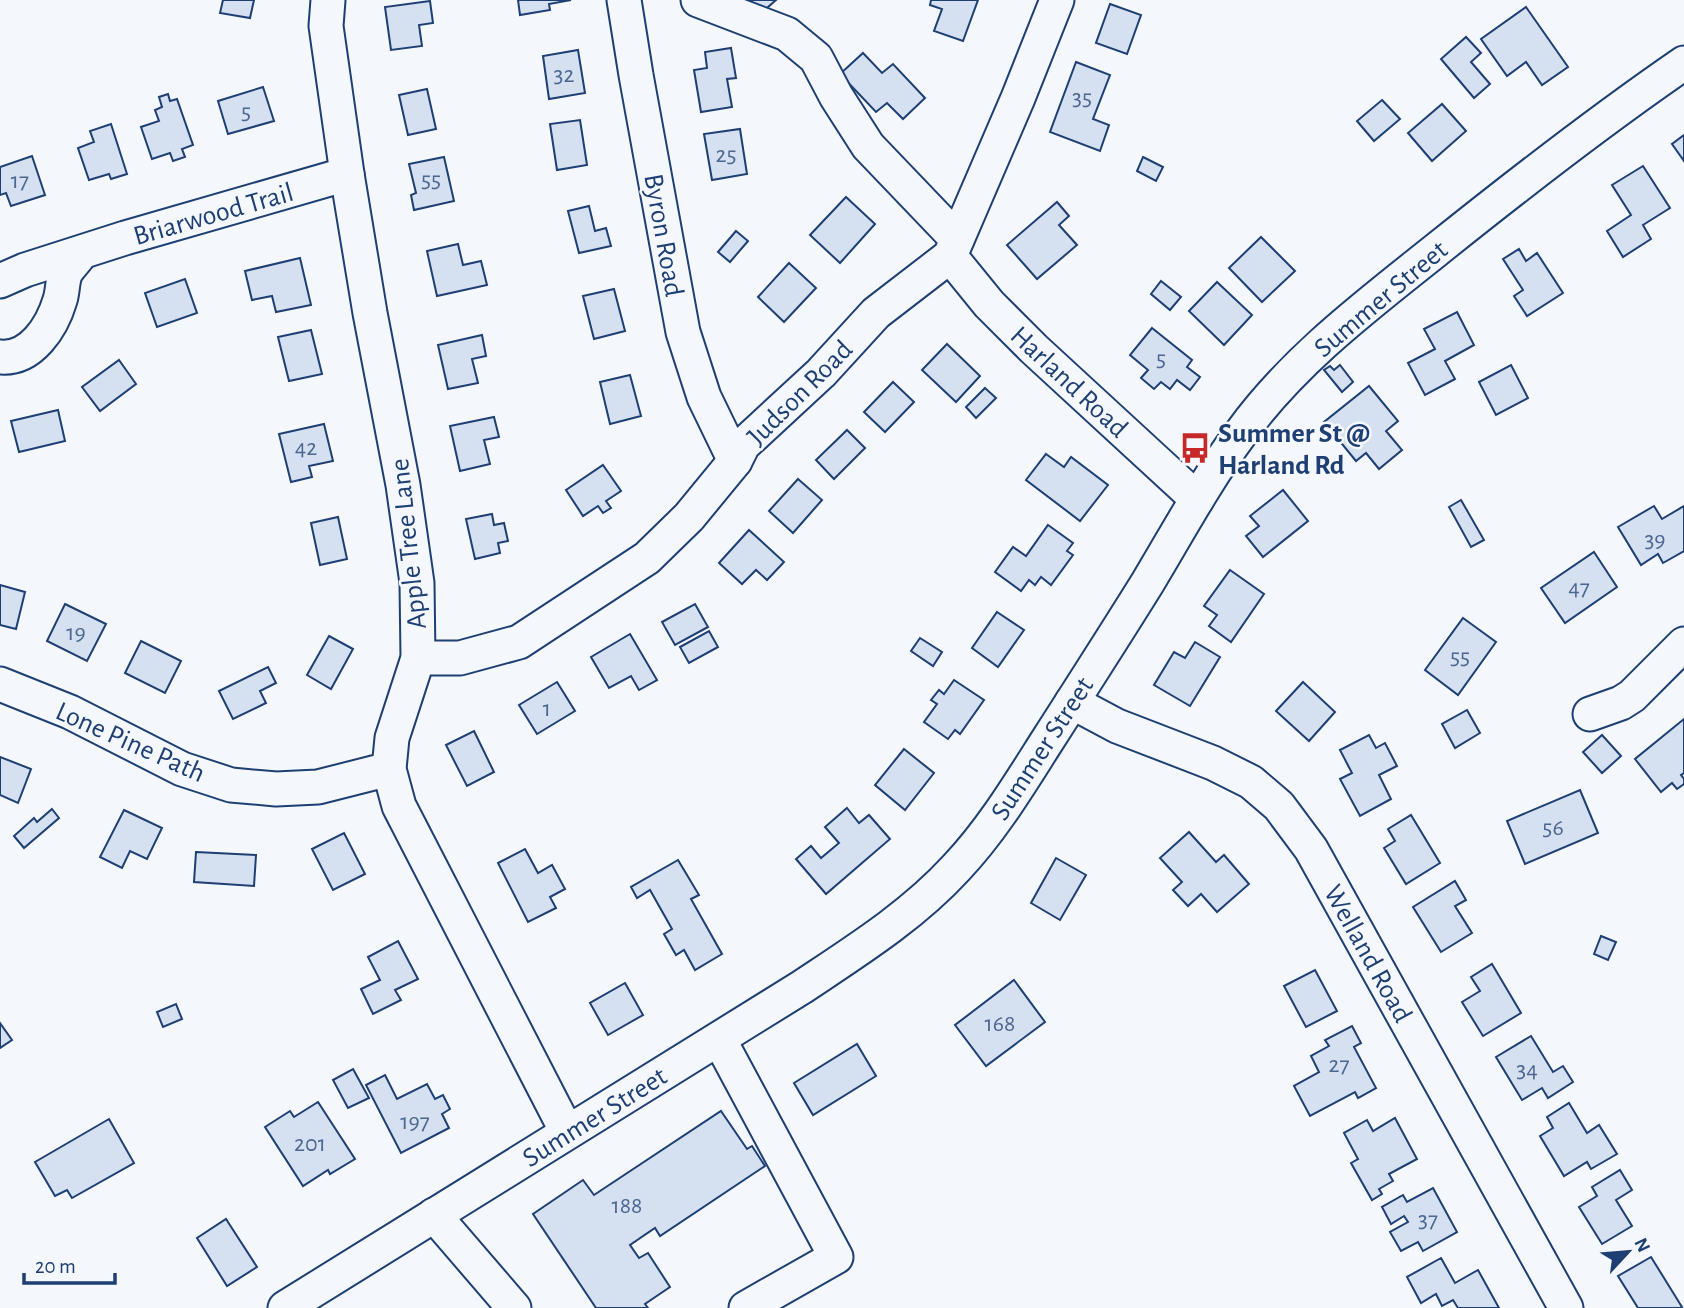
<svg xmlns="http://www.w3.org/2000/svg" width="1684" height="1308" font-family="'Alegreya Sans',sans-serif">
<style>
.building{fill:#d5e0f0;stroke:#1d3f73;stroke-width:2}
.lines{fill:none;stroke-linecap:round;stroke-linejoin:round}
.minor-casing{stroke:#1d3f73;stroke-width:37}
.minor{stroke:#f4f7fb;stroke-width:33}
.labels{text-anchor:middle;stroke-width:5;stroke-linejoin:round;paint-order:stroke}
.number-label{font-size:24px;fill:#4b6792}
.street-label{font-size:28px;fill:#1d3f73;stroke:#f4f7fb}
.poi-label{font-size:28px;font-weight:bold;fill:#1d3f73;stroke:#f4f7fb;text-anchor:start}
</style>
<rect width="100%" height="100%" fill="#f4f7fb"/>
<g class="building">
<path d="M223,0H254L250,18L220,13Z"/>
<path d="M518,0H571L549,4L550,10L520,15Z"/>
<path d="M745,0H776L759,15Z"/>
<path d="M931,0H978L963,41L934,31L942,9L930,5Z"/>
<path d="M430,1L433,23L419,25L422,46L391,50L385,7Z"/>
<path d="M1110,4L1141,15L1127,54L1096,43Z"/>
<path d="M1526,7L1568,67L1542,85L1526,62L1507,76L1481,39Z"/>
<path d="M1466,37L1481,53L1471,62L1490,84L1474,98L1441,59Z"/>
<path d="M731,48L736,78L727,79L732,107L701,112L694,70L707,68L705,52Z"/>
<path d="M578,50L585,93L549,99L543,56Z"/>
<path d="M863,53L882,73L893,64L925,98L903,119L887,103L876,112L840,74Z"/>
<path d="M1076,62L1110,75L1093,119L1109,125L1100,151L1050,132Z"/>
<path d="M263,87L274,121L228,134L218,101Z"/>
<path d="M427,89L436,129L408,135L399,95Z"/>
<path d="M168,94L170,101L177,99L193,145L182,149L185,157L173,161L170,153L152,159L141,127L159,121L155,110L162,107L159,97Z"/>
<path d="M1382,100L1400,119L1374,141L1357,121Z"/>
<path d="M1442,104L1466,131L1432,161L1408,133Z"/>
<path d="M580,120L587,165L557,170L550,124Z"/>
<path d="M111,124L127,174L111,179L109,174L89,180L78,148L94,142L90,131Z"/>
<path d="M740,129L747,174L712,180L704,134Z"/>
<path d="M1684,135V161L1672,144Z"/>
<path d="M32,156L45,195L11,206L6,193L0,195V167Z"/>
<path d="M444,157L454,201L414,210L411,195L416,193L409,164Z"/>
<path d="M1143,157L1163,167L1156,181L1137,171Z"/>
<path d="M1643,166L1670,208L1643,225L1651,239L1623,257L1607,231L1631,215L1612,185Z"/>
<path d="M846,197L875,224L840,263L810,235Z"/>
<path d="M1057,202L1069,216L1059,225L1077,245L1037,279L1007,245Z"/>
<path d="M589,206L595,231L606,228L611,246L579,253L568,211Z"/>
<path d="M736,231L748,241L730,262L718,252Z"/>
<path d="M1261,237L1295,271L1262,302L1229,268Z"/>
<path d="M458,244L463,265L481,261L487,285L437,296L427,251Z"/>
<path d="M1519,249L1526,261L1537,253L1563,293L1527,316L1514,296L1523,290L1503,259Z"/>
<path d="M300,258L311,305L276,312L272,296L252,300L245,271Z"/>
<path d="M789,263L816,288L784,322L758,297Z"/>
<path d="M185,279L197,313L157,327L145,293Z"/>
<path d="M1161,281L1181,297L1170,310L1151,294Z"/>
<path d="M1217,282L1252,315L1224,345L1189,311Z"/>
<path d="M614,289L625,331L594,339L583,296Z"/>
<path d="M1457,312L1474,345L1445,361L1455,379L1425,395L1408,363L1435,349L1424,329Z"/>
<path d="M1152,328L1192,360L1187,367L1200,377L1190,390L1177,380L1170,389L1161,382L1154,389L1141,378L1148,370L1130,355Z"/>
<path d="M311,330L322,374L289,381L278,337Z"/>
<path d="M482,335L486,356L472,359L478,383L448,389L438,345Z"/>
<path d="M947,344L980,376L956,402L922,370Z"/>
<path d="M119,360L136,384L100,411L82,387Z"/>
<path d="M1340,365L1353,382L1342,392L1324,370L1330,366L1334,370Z"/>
<path d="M1511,365L1528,398L1496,415L1479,382Z"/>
<path d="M630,375L641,416L610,424L600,382Z"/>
<path d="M893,382L914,402L885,432L864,412Z"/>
<path d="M1369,386L1398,421L1386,431L1402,450L1379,469L1366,453L1356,461L1324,422Z"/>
<path d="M985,388L996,398L976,418L966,407Z"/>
<path d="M58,410L65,441L19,452L11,421Z"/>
<path d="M494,417L499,437L484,440L490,464L460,471L450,426Z"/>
<path d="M324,424L333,461L309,466L312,477L291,482L279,434Z"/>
<path d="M847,430L865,448L834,479L816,460Z"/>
<path d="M1046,454L1064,467L1071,457L1108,485L1080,521L1026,480Z"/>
<path d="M603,465L621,491L606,501L611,508L603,513L598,506L583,516L566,490Z"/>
<path d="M798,479L822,500L793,533L769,511Z"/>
<path d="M1283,490L1308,521L1263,557L1246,536L1259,526L1250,516Z"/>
<path d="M1461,500L1484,540L1471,547L1449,507Z"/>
<path d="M1654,506L1662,519L1684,506V551L1663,563L1658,554L1641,565L1618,527Z"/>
<path d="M492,514L494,525L504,523L508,541L498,543L500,553L475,559L466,519Z"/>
<path d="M338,517L347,559L320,565L311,523Z"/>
<path d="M1048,525L1073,543L1067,551L1073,555L1051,585L1041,577L1035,585L1029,580L1021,591L995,572L1013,547L1026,556Z"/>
<path d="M749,530L784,562L767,580L756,570L742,584L719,563Z"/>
<path d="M1594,552L1617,587L1565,623L1541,588Z"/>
<path d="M1230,570L1264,594L1231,642L1209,626L1217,615L1204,606Z"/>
<path d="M0,585L25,592L16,629L0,625Z"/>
<path d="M65,604L106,624L87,661L47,641Z"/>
<path d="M695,604L708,627L675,645L662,622Z"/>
<path d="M997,612L1024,630L998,667L972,648Z"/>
<path d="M1463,618L1496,642L1458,695L1425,670Z"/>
<path d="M709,631L718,647L689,663L680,647Z"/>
<path d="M630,634L657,680L639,690L631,676L609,688L591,657Z"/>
<path d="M329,636L353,649L331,689L307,675Z"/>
<path d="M920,638L942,652L933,666L911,651Z"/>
<path d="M141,641L181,661L165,693L125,673Z"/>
<path d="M1195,642L1220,657L1190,706L1154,685L1174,652L1185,658Z"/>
<path d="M268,667L276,683L260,691L266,703L233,719L219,691Z"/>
<path d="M954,680L984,700L960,734L955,730L948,739L924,722L937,704L931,700L939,690L944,694Z"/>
<path d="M557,682L575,711L537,734L519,705Z"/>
<path d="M1303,682L1335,712L1309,741L1276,711Z"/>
<path d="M1467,710L1480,733L1455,748L1442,724Z"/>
<path d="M1684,719V773L1681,775L1684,779V784L1677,789L1672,783L1661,792L1635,759Z"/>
<path d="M474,731L494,772L467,786L446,745Z"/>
<path d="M1369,735L1376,748L1385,743L1397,766L1379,775L1391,799L1360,816L1340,779L1352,773L1340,750Z"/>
<path d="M1602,735L1621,756L1602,773L1583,752Z"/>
<path d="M904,749L934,773L905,810L875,785Z"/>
<path d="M0,757L31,769L18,803L0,795Z"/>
<path d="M1580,790L1598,833L1525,864L1507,821Z"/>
<path d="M847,808L859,823L869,815L890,839L826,894L796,859L811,846L821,858L839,843L825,827Z"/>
<path d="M52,809L59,818L24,848L14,836L34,818L37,822Z"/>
<path d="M124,810L162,828L147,859L130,851L122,868L100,857Z"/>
<path d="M1411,815L1440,863L1406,884L1384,848L1395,841L1388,829Z"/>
<path d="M1189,832L1216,862L1224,855L1249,884L1217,912L1201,894L1188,906L1173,890L1182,882L1160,858Z"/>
<path d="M344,833L365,874L333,890L312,849Z"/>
<path d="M525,849L538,873L552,865L565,889L550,897L556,908L528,922L498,863Z"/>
<path d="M196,852L256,855L254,886L194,882Z"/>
<path d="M1056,858L1086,875L1060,920L1031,903Z"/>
<path d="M678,860L699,895L691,899L722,954L695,970L684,950L676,955L664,934L672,929L650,890L637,898L631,887Z"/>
<path d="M1455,881L1466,900L1455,906L1472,933L1441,952L1413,907Z"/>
<path d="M1601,936L1616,942L1608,960L1594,954Z"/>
<path d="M398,941L418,979L395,990L401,1000L373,1014L361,989L380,980L368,957Z"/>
<path d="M1492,964L1521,1013L1483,1036L1462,1002L1480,991L1471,977Z"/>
<path d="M1315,970L1337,1011L1306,1027L1284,986Z"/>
<path d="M1014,980L1045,1022L986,1066L955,1025Z"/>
<path d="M625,983L643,1015L608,1035L590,1003Z"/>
<path d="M176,1004L182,1019L163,1027L157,1012Z"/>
<path d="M0,1023L12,1040L0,1048Z"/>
<path d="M1352,1026L1361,1043L1354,1047L1376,1088L1358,1098L1355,1092L1310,1116L1294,1086L1319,1072L1311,1056L1329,1046L1325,1040Z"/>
<path d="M1531,1036L1553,1072L1563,1066L1573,1082L1548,1098L1542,1088L1522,1100L1496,1057Z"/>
<path d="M857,1044L876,1076L813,1115L794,1083Z"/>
<path d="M353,1069L369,1098L348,1108L333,1080Z"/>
<path d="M385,1075L397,1099L427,1084L435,1099L443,1095L450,1109L442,1114L449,1128L401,1153L366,1085Z"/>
<path d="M318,1102L355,1159L330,1174L328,1170L303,1186L265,1127L290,1111L294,1117Z"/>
<path d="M1569,1103L1587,1133L1599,1125L1617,1154L1591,1169L1587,1162L1564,1176L1540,1136L1553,1128L1547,1117Z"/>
<path d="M721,1111L747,1149L752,1146L765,1166L660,1236L655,1228L630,1245L639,1258L648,1253L670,1287L645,1304L648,1308H596L533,1214L583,1180L594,1195Z"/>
<path d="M1395,1118L1417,1159L1389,1174L1393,1181L1379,1189L1382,1194L1372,1200L1351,1163L1358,1159L1344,1133L1367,1120L1373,1131Z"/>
<path d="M109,1119L134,1163L72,1198L67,1190L55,1196L35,1162Z"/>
<path d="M1620,1170L1632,1190L1616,1200L1632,1226L1602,1244L1579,1207L1597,1196L1592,1187Z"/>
<path d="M1433,1188L1457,1232L1423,1251L1418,1242L1401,1251L1390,1232L1408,1222L1404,1216L1391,1224L1382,1207L1403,1195L1407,1202Z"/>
<path d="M226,1219L257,1267L227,1286L197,1238Z"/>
<path d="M1651,1257L1682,1307L1680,1308H1638L1618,1276Z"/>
<path d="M1441,1258L1455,1283L1478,1270L1499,1308H1458L1453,1300L1442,1306L1436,1294L1421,1303L1407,1277Z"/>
</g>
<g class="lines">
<defs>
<g id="minor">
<path d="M328,0L326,26L347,174L370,313L403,485L417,583L418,658L392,738L389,769L399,806L567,1132"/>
<path d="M624,0L636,75L683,332L704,397L735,461"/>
<path d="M698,0L787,34L816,58L836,96L868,146L957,239"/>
<path d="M950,256L989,304L1034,349L1197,499"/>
<path d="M0,281L25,270L125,238L347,174"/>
<path d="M0,357C31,360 52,327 60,300C63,291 62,280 66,272C70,266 76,260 80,254"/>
<path d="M418,658H460L519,642L647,558L689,517L735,461L743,445L821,373L876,313L950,256L1018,98L1057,0"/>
<path d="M0,684L70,712L182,769L231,785L276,789L318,787L389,769"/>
<path d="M1072,702L1117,726L1213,763L1251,782L1279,806L1311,849L1566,1308"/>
<path d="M1590,714L1621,703L1632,696L1684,644"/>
<path d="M719,1039L836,1257L746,1308"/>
<path d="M434,1215L514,1308"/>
<path d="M285,1308L802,987C856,951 912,916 956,868C992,830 1019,785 1047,741C1081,688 1115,635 1148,582C1178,532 1206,480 1241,433C1293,361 1366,306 1435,251C1516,186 1598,122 1684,63"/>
</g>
</defs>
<use href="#minor" class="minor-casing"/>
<use href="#minor" class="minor"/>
</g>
<defs>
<symbol id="bus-bare" viewBox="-9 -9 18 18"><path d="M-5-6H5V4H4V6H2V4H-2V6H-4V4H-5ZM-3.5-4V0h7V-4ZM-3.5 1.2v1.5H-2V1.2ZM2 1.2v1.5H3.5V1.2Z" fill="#c62828" stroke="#f4f7fb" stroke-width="2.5" paint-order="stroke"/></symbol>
</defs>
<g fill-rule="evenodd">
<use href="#bus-bare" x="1173" y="426" width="44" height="44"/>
</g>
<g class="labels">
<g class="number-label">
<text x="564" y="82">32</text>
<text x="1082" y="105">35</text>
<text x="246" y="119">5</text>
<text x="726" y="162">25</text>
<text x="431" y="187">55</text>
<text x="20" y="188">17</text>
<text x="1161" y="366">5</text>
<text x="306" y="455">42</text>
<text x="1655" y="547">39</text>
<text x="1579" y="595">47</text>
<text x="76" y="640">19</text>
<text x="1460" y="664">55</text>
<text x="547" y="716">1</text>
<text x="1553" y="835">56</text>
<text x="1000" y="1031">168</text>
<text x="1339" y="1072">27</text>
<text x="1527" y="1077">34</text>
<text x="415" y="1129">197</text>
<text x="310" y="1151">201</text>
<text x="627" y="1213">188</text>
<text x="1428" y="1227">37</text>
</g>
<g class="street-label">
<text transform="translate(213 213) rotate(-16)" y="10">Briarwood Trail</text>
<text transform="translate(665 235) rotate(80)" y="10">Byron Road</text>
<text transform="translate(1380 298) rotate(-40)" y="10">Summer Street</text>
<text transform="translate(1070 381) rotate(43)" y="10">Harland Road</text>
<text transform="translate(799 392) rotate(-45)" y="10">Judson Road</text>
<text transform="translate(407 544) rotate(-96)" y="10">Apple Tree Lane</text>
<text transform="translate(131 741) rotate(24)" y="10">Lone Pine Path</text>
<text transform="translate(1041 748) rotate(-57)" y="10">Summer Street</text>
<text transform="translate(1369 953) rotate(61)" y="10">Welland Road</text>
<text transform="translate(594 1116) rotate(-32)" y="10">Summer Street</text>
</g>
<g class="poi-label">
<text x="1218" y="442">Summer St @<tspan x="1218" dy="32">Harland Rd</tspan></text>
</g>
</g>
<g transform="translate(1628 1252) rotate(64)" stroke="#f4f7fb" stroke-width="5" paint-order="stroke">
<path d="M0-5L12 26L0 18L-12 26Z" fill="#1d3f73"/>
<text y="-10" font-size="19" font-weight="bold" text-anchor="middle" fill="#1d3f73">N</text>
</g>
<path d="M24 1273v10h91v-10" fill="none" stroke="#1d3f73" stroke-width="3.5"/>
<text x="35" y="1273" font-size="21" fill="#1d3f73" stroke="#f4f7fb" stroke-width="5" paint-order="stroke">20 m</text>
</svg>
